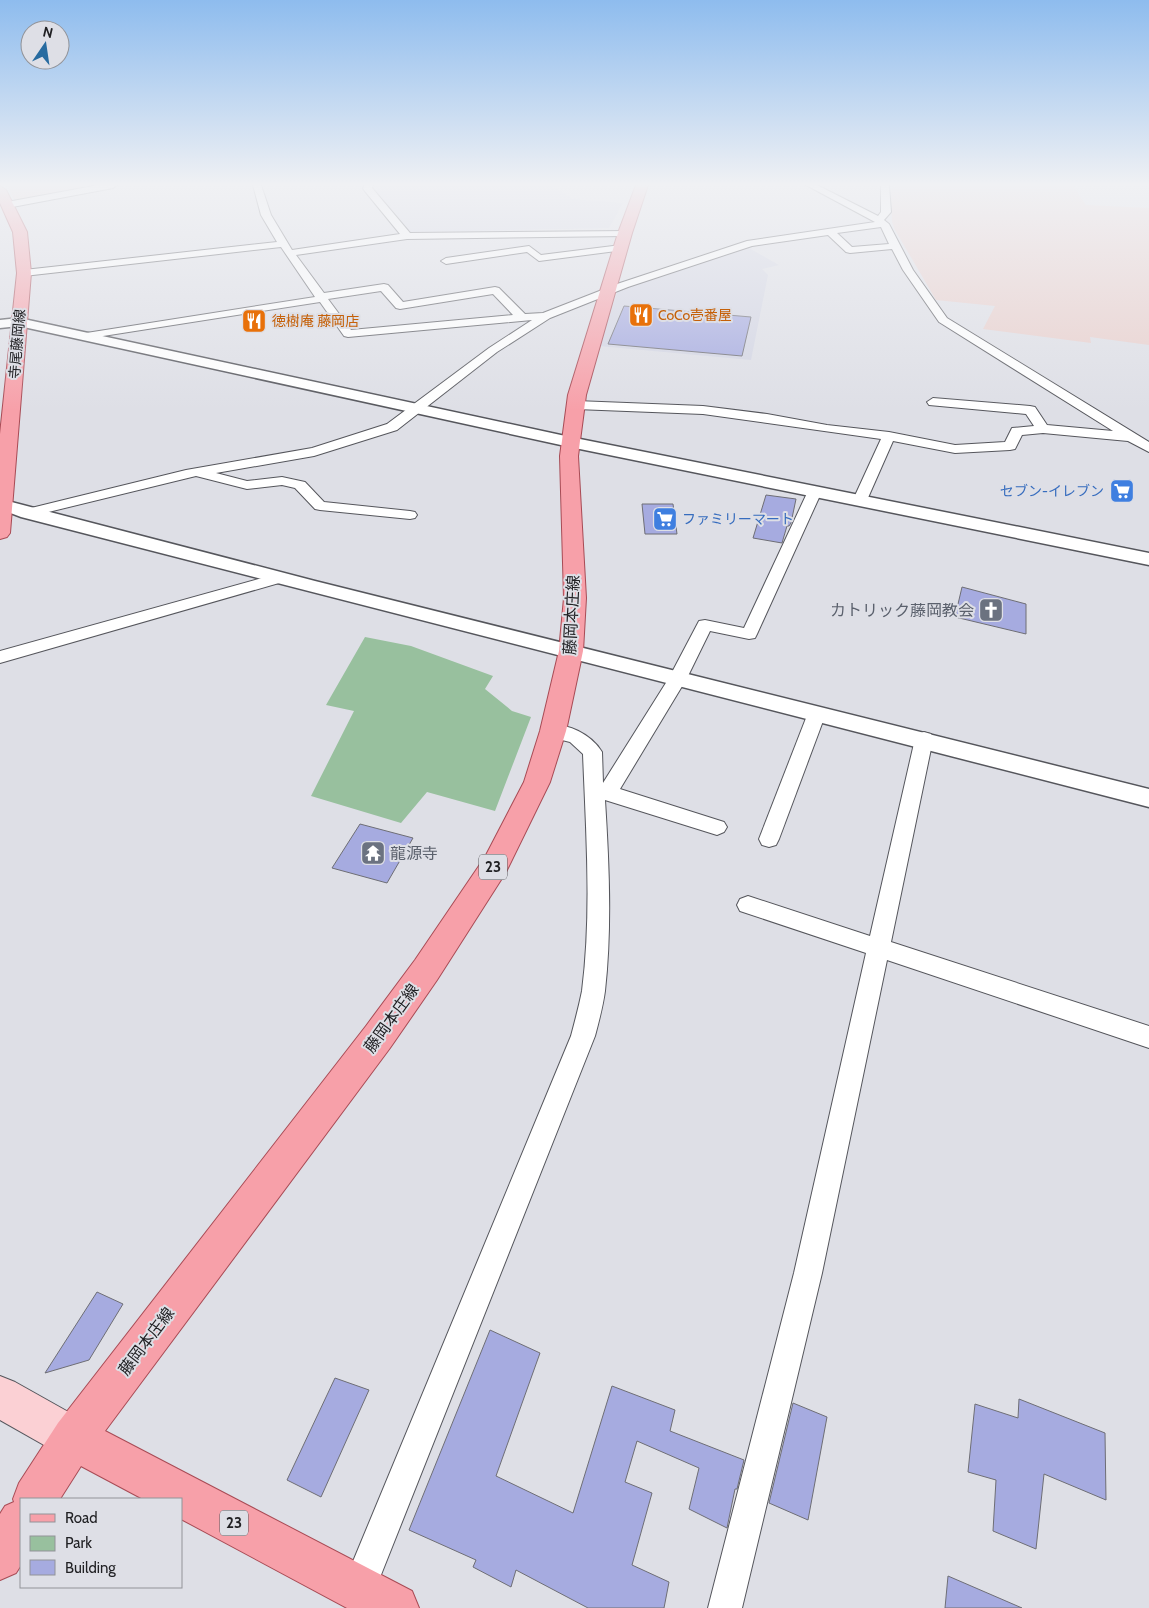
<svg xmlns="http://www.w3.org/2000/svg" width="1149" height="1608" font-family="Cabin,'Noto Sans JP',sans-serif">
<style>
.built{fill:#d3d5e3}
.education{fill:#e9cfcc}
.green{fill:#98c09e}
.building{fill:#a6abe0;stroke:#6e6e75}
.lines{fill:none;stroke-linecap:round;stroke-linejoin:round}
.minor-casing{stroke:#55565c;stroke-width:2}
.tertiary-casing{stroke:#55565c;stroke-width:3}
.secondary-casing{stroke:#55565c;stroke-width:2}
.primary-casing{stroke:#a84b55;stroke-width:2}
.minor{fill:#fff;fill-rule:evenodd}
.tertiary{fill:#fff;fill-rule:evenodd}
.secondary{fill:#fbd0d4;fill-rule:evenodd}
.primary{fill:#f7a0a9;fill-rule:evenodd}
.labels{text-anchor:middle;stroke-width:4;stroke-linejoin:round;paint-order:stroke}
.far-food-label{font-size:14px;fill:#c56008;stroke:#dedfe6;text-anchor:start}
.far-street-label{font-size:14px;fill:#212124;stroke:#dedfe6}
.far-shop-label{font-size:14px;fill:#366cbe;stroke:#dedfe6;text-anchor:end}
.shield{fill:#dedfe6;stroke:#5a5a5e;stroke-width:1}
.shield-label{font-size:15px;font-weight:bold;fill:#212124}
.worship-label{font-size:16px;fill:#5b616d;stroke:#dedfe6;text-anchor:end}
.street-label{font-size:16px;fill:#212124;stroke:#dedfe6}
</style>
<rect width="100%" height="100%" fill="#dedfe6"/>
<g class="built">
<path d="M375,185H551L572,199L623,203L609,228L410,232L368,189Z"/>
<path d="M747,247L779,265L762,269L768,275L751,360L599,346L618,290Z"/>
</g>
<g class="education">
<path d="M7,185H104L23,200L14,199Z"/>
<path d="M903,185L1073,186L1086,205L1149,208V345L1090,337L1091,343L983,329L995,306L936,300L895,230L892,222L891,190L894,187Z"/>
</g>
<path class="green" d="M365,637L411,646L493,676L485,689L512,711L531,717L495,811L427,792L401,823L311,796L354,711L326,705Z"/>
<g class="building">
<path d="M624,306L751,317L742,356L608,344Z"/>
<path d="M766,495L796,499L791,523L789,526H787L782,543L753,538Z"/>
<path d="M642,504H673L677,534H645Z"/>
<path d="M962,587L1026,604V634L955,617Z"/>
<path d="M360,824L413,838L387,883L332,868Z"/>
<path d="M97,1292L123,1304L89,1360L45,1373Z"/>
<path d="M490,1330L540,1353L496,1476L573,1513L612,1386L675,1410L670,1431L744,1460L737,1489H735L727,1528L689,1509L699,1468L637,1441L625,1482L652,1493L632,1565L669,1582L664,1608H588L516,1570L511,1587L473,1567L476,1560L409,1530Z"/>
<path d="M335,1378L369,1390L321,1497L287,1480Z"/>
<path d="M1019,1399L1105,1433L1106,1500L1044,1474L1036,1549L993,1531L996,1480L968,1472L975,1404L1018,1418Z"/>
<path d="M793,1403L827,1417L808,1520L769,1503Z"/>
<path d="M948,1576L1022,1608H945Z"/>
</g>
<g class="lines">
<defs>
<g id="minor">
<path d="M99,185H117L113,188L7,208L2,205L7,202Z"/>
<path d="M253,185H261L271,215L292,250L400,234L364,190L363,188L365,185H373L372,188L410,233L628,231L630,233L625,236L407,239L296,255L324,293L384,284L388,285L403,302L495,287L499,288L525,314L543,313L620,283L747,241L875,222L806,185H817L878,216L881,212V185H889L891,212L884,220L889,224L913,270L947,318L1149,442V452L1128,441L1043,433L1022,435L1015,449L1010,450L955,453L893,441L867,500L865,503H855L853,500L881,439L703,414L576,409L570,405L576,401L703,406L767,414L827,425L889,432L955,445L1005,442L1012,428L1034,426L1026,414L929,405L927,402L933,398L1030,406L1035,407L1047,425L1113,431L939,322L903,270L892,249L850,253L846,252L828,235L752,246L628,287L550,318L497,352L397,430L314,456L216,473L247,481L282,477L305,482L324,502L410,511L415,512L417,515L415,518L410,519L320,510L315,509L295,488L282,485L247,489L196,476L28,517L23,516L21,513L23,510L186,470L312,448L387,424L489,348L532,320L348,337L344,336L320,302L84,339L80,338L78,336L80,334L315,297L281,247L24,276L19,273L24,270L277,242L261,215ZM881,227L889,244L852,247L837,233ZM381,291L396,308L400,309L493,294L513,315L351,330L328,299Z"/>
<path d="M621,245L624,246V250L539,261L527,252L446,264L441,261L446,258L529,246L541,255Z"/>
<path d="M815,487L820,488L822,491L757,634L755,638L749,639L710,631L687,678L620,789L724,822L727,827L724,832L717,835L605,800C609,863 612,928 605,991C603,1006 599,1021 595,1036L371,1600L359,1605L347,1600L342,1588L571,1036C575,1021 579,1006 582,991C592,913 586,833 583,754L570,742L546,736L544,731L546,726C566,721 592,735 602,752L603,783L669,678L699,621L705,620L744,628L808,491L810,488Z"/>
<path d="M280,573L286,575L288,578L286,581L0,663V651Z"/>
<path d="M817,707L823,709L826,713L779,839L776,845L769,847L762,845L759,839L808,713L811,709Z"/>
<path d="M924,732L931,734L933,739L891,942L1149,1026V1048L887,960L822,1273L742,1608H708L794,1273L866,953L740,911L737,905L740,899L748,896L870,936L915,739L917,734Z"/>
</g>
<g id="tertiary">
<path d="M19,318L570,437L1149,553V565L570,447L19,326L0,328V320Z"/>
<path d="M0,499L315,581L1149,789V807L21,517L0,509Z"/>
</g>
<path id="secondary" d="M0,1376L15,1382L88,1423L95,1438L88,1453L73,1460L58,1453L0,1420Z"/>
<g id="primary">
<path d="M636,185H648L632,233L586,395L578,456L586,598L583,651L566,731L550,782L506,872L437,980L390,1048L105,1431L412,1591L419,1608H347L181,1519V1499H143L81,1466L60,1499H21V1565L16,1573L0,1580V1514L5,1506L14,1502L13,1499L19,1483L58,1423L366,1026L415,960L485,857L524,782L540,731L559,651L564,598L560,456L568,395L618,233Z"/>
<path d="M0,186L6,190L27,232L31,273L10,533L7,537L0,539V434L17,273L13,232L0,203Z"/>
</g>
</defs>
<use href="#minor" class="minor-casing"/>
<use href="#tertiary" class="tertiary-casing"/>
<use href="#secondary" class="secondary-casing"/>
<use href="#primary" class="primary-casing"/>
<use href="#minor" class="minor"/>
<use href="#tertiary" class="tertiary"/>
<use href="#secondary" class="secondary"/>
<use href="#primary" class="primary"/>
</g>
<linearGradient id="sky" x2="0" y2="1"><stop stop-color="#8ebcee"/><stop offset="0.45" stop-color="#f0f1f4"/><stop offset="1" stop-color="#f0f1f4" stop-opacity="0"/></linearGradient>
<rect width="1149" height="410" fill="url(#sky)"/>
<defs>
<symbol id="restaurant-square" viewBox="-11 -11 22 22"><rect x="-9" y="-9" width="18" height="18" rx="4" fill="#e8710a" stroke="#dedfe6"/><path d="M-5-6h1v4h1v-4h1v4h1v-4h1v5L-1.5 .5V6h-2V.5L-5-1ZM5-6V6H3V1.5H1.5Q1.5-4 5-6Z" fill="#fff"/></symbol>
<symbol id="supermarket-square" viewBox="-11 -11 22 22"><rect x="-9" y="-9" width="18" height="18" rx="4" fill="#3f7fe0" stroke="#dedfe6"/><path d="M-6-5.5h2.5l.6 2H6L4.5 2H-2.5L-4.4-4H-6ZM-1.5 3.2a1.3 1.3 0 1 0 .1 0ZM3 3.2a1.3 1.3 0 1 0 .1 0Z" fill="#fff"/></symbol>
<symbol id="church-square" viewBox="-11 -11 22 22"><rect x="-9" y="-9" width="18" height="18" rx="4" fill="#6b7280" stroke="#dedfe6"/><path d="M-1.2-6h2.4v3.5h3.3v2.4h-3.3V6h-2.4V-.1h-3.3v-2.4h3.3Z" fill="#fff"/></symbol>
<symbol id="temple-square" viewBox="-11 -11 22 22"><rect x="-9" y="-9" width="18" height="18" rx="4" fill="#6b7280" stroke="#dedfe6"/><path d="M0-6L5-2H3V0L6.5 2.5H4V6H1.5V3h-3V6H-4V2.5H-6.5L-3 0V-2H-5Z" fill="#fff"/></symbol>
</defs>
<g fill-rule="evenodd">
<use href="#restaurant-square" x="627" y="301" width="28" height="28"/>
<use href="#restaurant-square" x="240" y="307" width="28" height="28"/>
<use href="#supermarket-square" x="1108" y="477" width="28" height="28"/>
<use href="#supermarket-square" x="651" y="505" width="28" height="28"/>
<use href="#church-square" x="977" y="596" width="28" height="28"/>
<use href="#temple-square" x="359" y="839" width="28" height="28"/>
</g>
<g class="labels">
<g class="far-food-label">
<text x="658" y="320">CoCo壱番屋</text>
<text x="272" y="326">徳樹庵 藤岡店</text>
</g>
<g class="far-street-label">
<text transform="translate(17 344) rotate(-85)" y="5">寺尾藤岡線</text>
</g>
<g class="far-shop-label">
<text x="1104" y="496">セブン-イレブン</text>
<text x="682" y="524" text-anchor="start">ファミリーマート</text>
</g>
<g class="shield">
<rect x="479" y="854.5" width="28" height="25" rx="4"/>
<rect x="220" y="1510.5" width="28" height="25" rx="4"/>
</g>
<g class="shield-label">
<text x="493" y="872">23</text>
<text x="234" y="1528">23</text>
</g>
<g class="worship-label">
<text x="974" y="616">カトリック藤岡教会</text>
<text x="390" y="859" text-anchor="start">龍源寺</text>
</g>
<g class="street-label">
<text transform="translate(571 615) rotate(-87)" y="6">藤岡本庄線</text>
<text transform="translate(391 1018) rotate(-54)" y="6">藤岡本庄線</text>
<text transform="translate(146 1341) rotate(-53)" y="6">藤岡本庄線</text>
</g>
</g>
<rect x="20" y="1498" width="162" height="90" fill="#dedfe6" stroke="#929398"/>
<rect x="30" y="1514" width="25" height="8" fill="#f7a0a9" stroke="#929398"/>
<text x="65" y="1523" font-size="15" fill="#212124">Road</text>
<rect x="30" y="1536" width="25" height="15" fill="#98c09e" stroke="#929398"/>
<text x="65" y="1548" font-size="15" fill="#212124">Park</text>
<rect x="30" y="1560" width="25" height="15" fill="#a6abe0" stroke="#929398"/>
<text x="65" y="1573" font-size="15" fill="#212124">Building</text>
<g transform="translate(45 45) rotate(13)"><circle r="24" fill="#dedfe6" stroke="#929398"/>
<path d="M0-4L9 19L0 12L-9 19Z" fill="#276ba0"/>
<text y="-8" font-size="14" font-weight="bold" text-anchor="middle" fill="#212124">N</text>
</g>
</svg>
